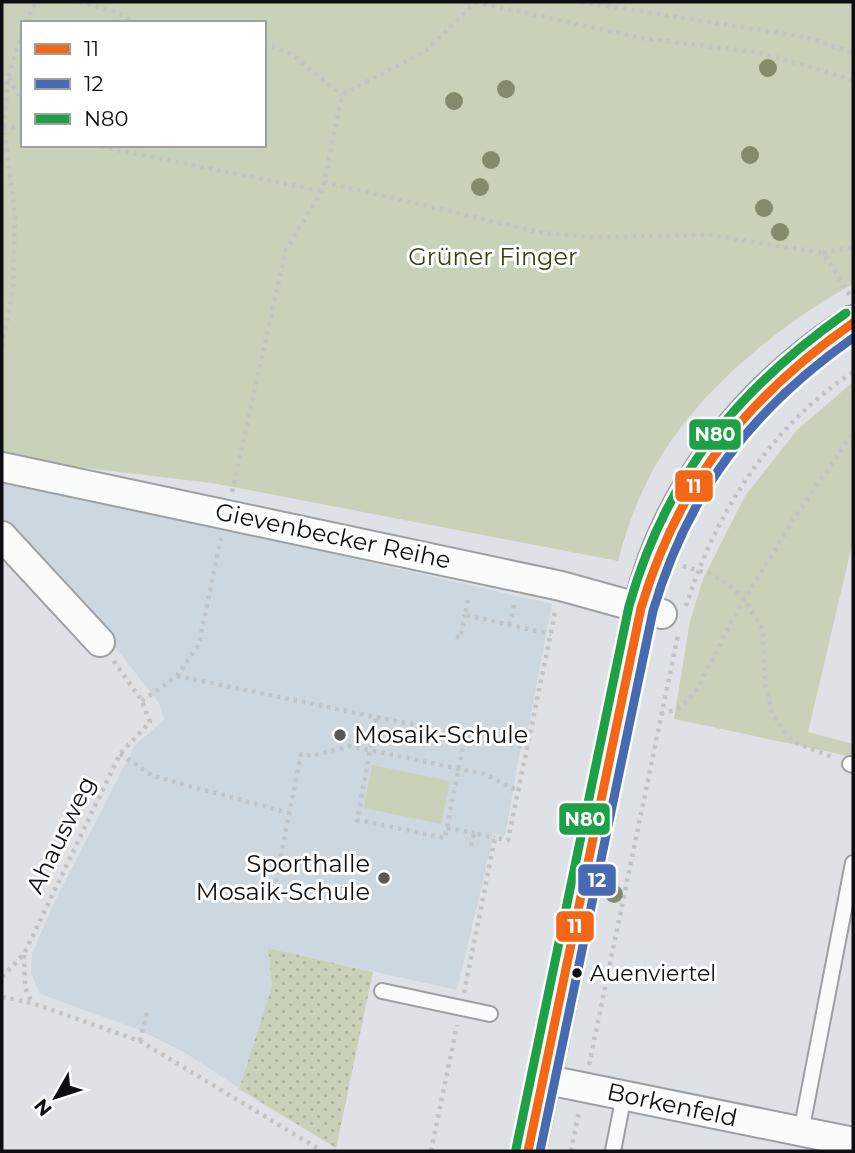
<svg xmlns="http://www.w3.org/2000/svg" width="855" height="1153" font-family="Montserrat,sans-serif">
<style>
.built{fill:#cdd7df}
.grass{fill:url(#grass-dots)}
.park{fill:#c7d2b8;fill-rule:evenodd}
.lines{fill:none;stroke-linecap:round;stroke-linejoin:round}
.service-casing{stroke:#9da0a3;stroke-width:18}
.minor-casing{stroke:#9da0a3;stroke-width:32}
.tertiary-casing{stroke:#9da0a3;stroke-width:38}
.path{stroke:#c2c3c5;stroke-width:4.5;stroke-dasharray:3.5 5;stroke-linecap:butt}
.service{stroke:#fafbfb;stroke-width:14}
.minor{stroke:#fafbfb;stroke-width:28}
.tertiary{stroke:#fafbfb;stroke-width:35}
.bus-1-casing{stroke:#fff;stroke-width:14}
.bus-2-casing{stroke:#fff;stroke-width:14}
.bus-3-casing{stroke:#fff;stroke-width:14}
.bus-1{stroke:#f36717;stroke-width:9}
.bus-2{stroke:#476bb2;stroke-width:9}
.bus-3{stroke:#1ea146;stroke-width:9}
.tree{fill:#828c6c}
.poi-dot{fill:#56595c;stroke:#fff;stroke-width:2.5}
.bus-dot{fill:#0c0f12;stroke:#fff;stroke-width:2.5}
.labels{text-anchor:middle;stroke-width:6;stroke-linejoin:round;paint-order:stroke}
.bus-label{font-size:22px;fill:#0c0f12;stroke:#fff;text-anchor:start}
.park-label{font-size:24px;fill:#374509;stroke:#fff}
.street-label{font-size:24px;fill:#0c0f12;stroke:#fff}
.poi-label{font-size:24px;fill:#0c0f12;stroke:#fff;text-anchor:start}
.line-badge{stroke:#fff;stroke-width:2.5}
.badge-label{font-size:19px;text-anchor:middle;font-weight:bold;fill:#fff}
</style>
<defs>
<pattern id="grass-dots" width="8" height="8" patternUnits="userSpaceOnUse" patternTransform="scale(1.75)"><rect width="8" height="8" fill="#c7d2b8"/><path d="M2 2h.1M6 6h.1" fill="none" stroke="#aab39d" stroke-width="1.8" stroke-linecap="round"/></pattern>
</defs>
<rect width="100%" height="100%" fill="#dee2e6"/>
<path class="built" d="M2,478L552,604L526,739H522L505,836L494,834L457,990L268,948L272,986L239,1088L184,1052L137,1029L40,994L31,973L32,954L54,903L135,745L164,720L159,703L79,601L2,517Z"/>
<path class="grass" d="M268,948L373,972L336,1148L239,1089L272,986Z"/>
<g class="park">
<path d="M2,2H853V284C784,321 701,389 660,458C641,489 627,526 618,561L212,483L2,458ZM23,23H264V145H23Z"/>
<path d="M853,382V541L808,732L853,744V757L674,719L690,621L703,579L745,496L797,430Z"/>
<path d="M372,765L450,781L441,824L364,808Z"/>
</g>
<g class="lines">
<defs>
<g id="service">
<path d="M850,764L853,765"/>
<path d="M382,991L490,1014"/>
<path d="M801,1132L853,863"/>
<path d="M613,1151L624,1095"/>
</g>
<g id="minor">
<path d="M2,467L561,586L662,614"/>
<path d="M2,536L100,642"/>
<path d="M543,1079L853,1142"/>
</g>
<path id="tertiary" d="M528,1151L641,608C669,489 752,388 853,323"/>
</defs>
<use href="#service" class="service-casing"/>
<use href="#minor" class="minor-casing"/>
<use href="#tertiary" class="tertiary-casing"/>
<g class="path">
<path d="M79,2L119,13L135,23"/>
<path d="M475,2L641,38L761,53L853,80"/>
<path d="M581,2L805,37L853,53"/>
<path d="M26,23L36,2"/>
<path d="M264,43L293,55L342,95"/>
<path d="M9,78L23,104"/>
<path d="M3,129L23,125"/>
<path d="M92,145L322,191"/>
<path d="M324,182L543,233L590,237L711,235L823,253L851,297"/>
<path d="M823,253L853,247"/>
<path d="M2,346L13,289L15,215L4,129L8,77L23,32"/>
<path d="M232,492L286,249L322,191L342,95L427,50L476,2"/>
<path d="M683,566L710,574L728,584L745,600L763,630L765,684L773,716L793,742L835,758"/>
<path d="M468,600L465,615L551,634"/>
<path d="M686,606C716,512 770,427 853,372"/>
<path d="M509,625L515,602"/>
<path d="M456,636L460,638L465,615"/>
<path d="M177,676L527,748"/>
<path d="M142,701L177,676L199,644L221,538"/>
<path d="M661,714L678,709L695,693L734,617L793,520L853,433"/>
<path d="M376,719L357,820L445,838L465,736"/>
<path d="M120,754L153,776L289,813"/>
<path d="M447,828L474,833"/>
<path d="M471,846L474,833L495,838"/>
<path d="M274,890L301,754L311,756L350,746L484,774L518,791"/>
<path d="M24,955L25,988L32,1003"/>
<path d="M2,977L24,954L120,754L150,722L142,701L113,660"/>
<path d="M464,993L495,838L508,840L556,608"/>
<path d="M2,997L32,1003L140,1041L322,1151"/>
<path d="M140,1041L147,1012"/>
<path d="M589,1065L678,635"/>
<path d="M431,1151L457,1025"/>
<path d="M571,1151L579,1111"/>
</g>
<use href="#service" class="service"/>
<use href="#minor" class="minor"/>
<use href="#tertiary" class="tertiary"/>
<defs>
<path id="bus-1" d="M528,1151L641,608C679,482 746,398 853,323"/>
<path id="bus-2" d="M540,1151L653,611C688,492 752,409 853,338"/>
<path id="bus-3" d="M516,1149L629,606C666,476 737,390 846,313"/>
</defs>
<use href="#bus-1" class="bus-1-casing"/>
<use href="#bus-2" class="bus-2-casing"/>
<use href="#bus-3" class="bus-3-casing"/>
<use href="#bus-1" class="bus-1"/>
<use href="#bus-2" class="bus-2"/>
<use href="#bus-3" class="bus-3"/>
</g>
<g class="tree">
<circle cx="768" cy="68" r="9"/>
<circle cx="506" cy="89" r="9"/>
<circle cx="454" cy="101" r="9"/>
<circle cx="750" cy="155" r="9"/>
<circle cx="491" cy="160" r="9"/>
<circle cx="480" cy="187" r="9"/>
<circle cx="764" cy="208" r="9"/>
<circle cx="780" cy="232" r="9"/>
<circle cx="614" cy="894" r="9"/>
</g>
<g class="poi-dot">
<circle cx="340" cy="735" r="7"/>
<circle cx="384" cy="878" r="7"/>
</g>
<circle class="bus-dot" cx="577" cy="973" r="6"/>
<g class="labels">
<g class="bus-label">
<text x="590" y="981">Auenviertel</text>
</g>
<g class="park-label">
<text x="493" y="265">Grüner Finger</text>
</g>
<g class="street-label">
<text transform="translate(333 536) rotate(12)" y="8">Gievenbecker Reihe</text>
<text transform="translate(61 835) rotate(-64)" y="8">Ahausweg</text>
<text transform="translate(672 1105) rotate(12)" y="8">Borkenfeld</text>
</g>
<g class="poi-label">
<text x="354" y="743">Mosaik-Schule</text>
<text x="370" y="872" text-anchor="end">Sporthalle<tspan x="370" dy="28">Mosaik-Schule</tspan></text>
</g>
</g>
<g class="line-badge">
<rect x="688" y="418" width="54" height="33" rx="7" fill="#1ea146"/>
<rect x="674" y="469" width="40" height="34" rx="7" fill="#f36717"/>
<rect x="558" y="802" width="53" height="34" rx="7" fill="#1ea146"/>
<rect x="577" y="863" width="40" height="34" rx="7" fill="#476bb2"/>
<rect x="555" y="910" width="40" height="33" rx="7" fill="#f36717"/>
</g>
<g class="badge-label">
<text x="715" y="441">N80</text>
<text x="694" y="493">11</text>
<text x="585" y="826">N80</text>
<text x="597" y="887">12</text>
<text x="575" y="933">11</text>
</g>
<rect width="855" height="1153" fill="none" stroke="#0c0f12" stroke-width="7"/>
<rect x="21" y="21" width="245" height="126" fill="#ffffff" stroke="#9e9fa0" stroke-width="2"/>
<rect x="35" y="44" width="35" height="10" fill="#f36717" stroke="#9e9fa0" stroke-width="2"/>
<text x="84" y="56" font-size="21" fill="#0c0f12">11</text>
<rect x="35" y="79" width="35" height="10" fill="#476bb2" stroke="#9e9fa0" stroke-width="2"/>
<text x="84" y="91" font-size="21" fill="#0c0f12">12</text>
<rect x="35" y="114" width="35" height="10" fill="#1ea146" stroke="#9e9fa0" stroke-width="2"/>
<text x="84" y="126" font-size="21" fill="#0c0f12">N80</text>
<g transform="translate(56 1097) rotate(231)" stroke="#ffffff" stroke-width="5" paint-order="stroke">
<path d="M0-5L12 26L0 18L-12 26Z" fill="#0c0f12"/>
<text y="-10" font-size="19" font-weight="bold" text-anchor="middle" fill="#0c0f12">N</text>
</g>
</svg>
